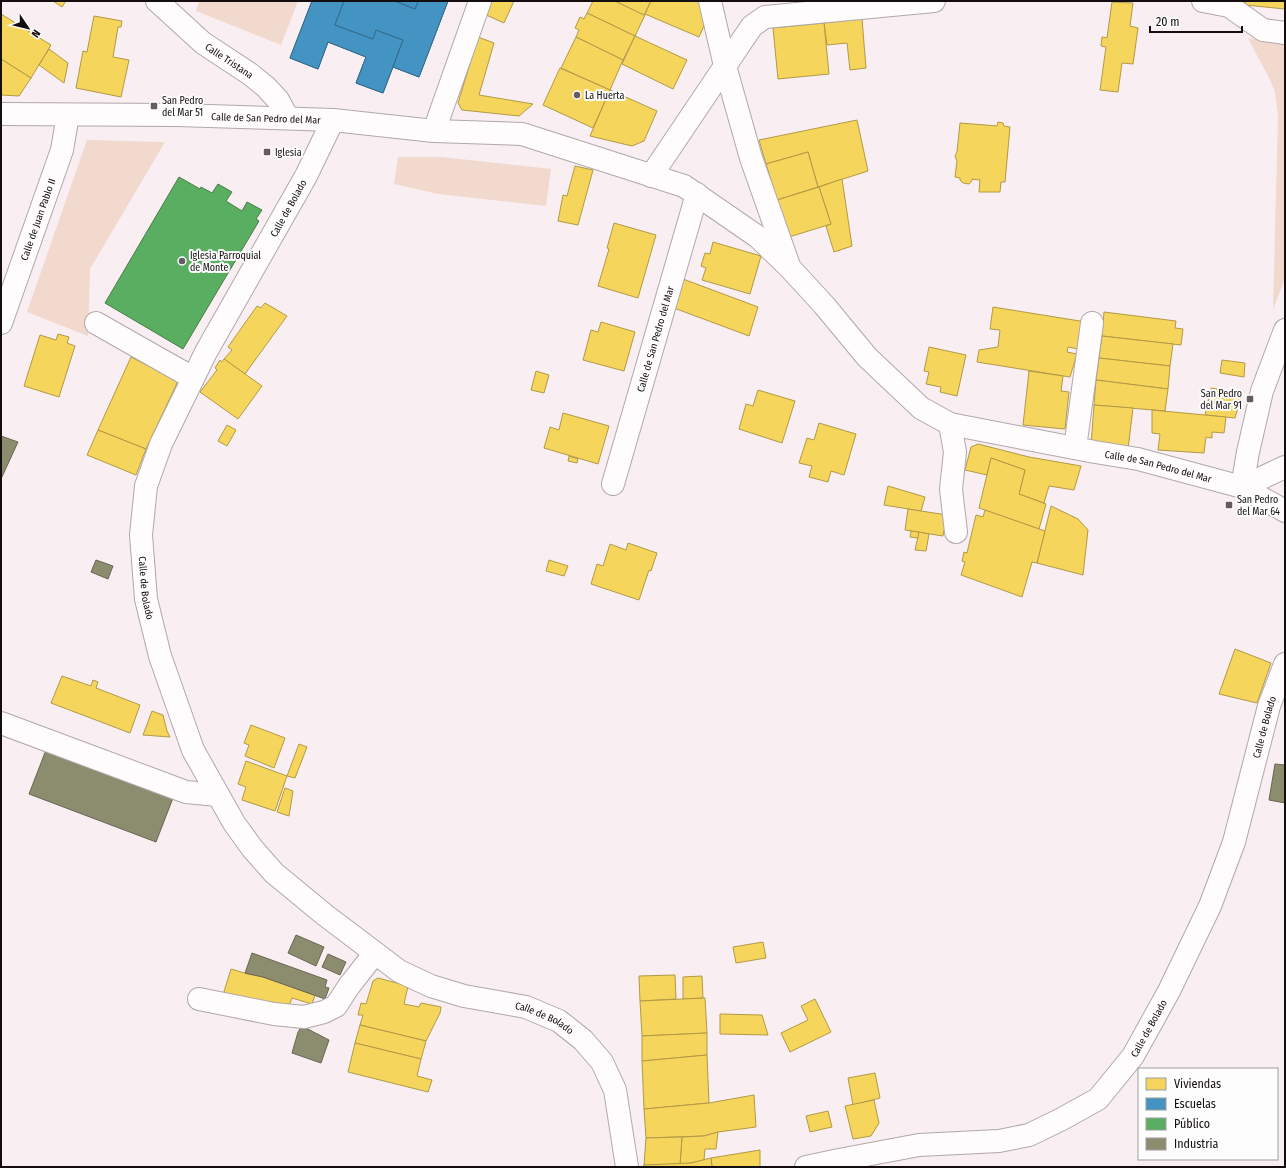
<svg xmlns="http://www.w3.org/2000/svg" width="1286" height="1168" font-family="'Fira Sans Condensed',sans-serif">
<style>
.green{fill:#f1d9ce}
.homes{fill:#f6d55c;stroke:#b29945}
.schools{fill:#4393c3;stroke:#356b8d}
.public{fill:#5aae61;stroke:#457e48}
.industry{fill:#8c8c6e;stroke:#686652}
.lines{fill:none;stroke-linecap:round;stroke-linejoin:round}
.street-casing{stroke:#b0a8aa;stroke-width:24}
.street{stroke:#fefcfd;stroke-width:22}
.poi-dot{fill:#645c5e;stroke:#fdfdfd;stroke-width:1.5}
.labels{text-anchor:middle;stroke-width:4;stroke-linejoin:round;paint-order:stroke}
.street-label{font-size:10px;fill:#130d0f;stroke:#fdfdfd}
.poi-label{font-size:10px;fill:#130d0f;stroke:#fdfdfd;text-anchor:start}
</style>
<rect width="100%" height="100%" fill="#f9eef1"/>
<g class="green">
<path d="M199,1H298L281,45L196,11Z"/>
<path d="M1248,38L1285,44V279L1273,309L1278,115L1275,92L1270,80Z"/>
<path d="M87,140L165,142L90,269L88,336L27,312Z"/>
<path d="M398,157H442L551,169L546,206L438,194L394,184Z"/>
</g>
<g class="homes">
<path d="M53,1H66L62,7Z"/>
<path d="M492,1H514L504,23L484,14Z"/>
<path d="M593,1H615L645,15L635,36L587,13Z"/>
<path d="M615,1H651L644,15Z"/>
<path d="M651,1H702L707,19L699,37L645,14Z"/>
<path d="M1245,1H1285V9L1245,5Z"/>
<path d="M1112,2L1133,3L1130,26L1138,28L1133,64L1122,63L1118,92L1100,90L1106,47L1101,46L1102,37L1107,38Z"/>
<path d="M587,13L635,36L623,60L576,37L579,30L575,28L580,17L584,19Z"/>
<path d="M1,14L51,45L31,78L1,59Z"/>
<path d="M94,16L122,21L121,27H118L113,57L129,60L121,97L76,88L83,51L87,52Z"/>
<path d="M862,19L866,68L850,70L847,43L827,45L824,23Z"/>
<path d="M824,23L829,74L778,79L773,28Z"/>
<path d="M635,36L687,60L673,89L622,64Z"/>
<path d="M478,37L494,43L479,95L533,104L519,116L462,110L458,103Z"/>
<path d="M576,37L623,60L610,90L561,68Z"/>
<path d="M49,49L68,63L64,83L39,65Z"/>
<path d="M1,59L31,78L19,96L1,95Z"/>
<path d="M560,68L610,90L593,128L543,105Z"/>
<path d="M610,90L657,111L644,141L632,146L590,136Z"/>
<path d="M857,120L868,171L818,187L808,152L766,164L759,140Z"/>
<path d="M998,122L1003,123L1004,126L1010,127L1005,182H1001L1000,192H979L980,180L972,179V181L969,184L963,183L960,180V178L955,177L957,161L955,156L957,152L960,123L997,126Z"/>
<path d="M808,152L818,187L777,200L766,164Z"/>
<path d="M575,166L593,170L578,225L558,221L563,195L567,196Z"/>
<path d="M842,179L852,246L834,252L826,226L831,224L819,187Z"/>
<path d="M819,187L831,224L789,237L777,200Z"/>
<path d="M614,223L656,235L638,298L598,286L609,249L607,248Z"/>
<path d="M713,242L761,256L750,294L702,280L706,268L701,266L705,253L710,254Z"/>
<path d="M683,279L758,307L749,336L674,308Z"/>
<path d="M265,303L287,316L245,374L224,359L232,350L228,347L257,306L261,308Z"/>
<path d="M993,307L1086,322L1078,349L1068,347L1067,352L1077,354L1070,377L977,362L979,350L998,347L1000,330L990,329Z"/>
<path d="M1104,312L1176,321L1175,328L1183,329L1181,345L1102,336Z"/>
<path d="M601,322L635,332L624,371L583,360L591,330L598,332Z"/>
<path d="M58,334L69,337L67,343L75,346L59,397L24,386L40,335L56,340Z"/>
<path d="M1102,336L1173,344L1170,366L1099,358Z"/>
<path d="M929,347L966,355L957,396L940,392L941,387L926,384L929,372L924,371Z"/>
<path d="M131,357L178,381L146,449L98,430Z"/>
<path d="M1099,358L1170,366L1168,389L1096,380Z"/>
<path d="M224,359L262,386L238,419L200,392L217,370L215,368L220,360L222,362Z"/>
<path d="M1222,360L1245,363L1244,377L1220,373Z"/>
<path d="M536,371L549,375L544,393L531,390Z"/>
<path d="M1029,371L1063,376L1061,391L1069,392L1065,429L1023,425Z"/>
<path d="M1096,380L1168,389L1165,411L1094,405Z"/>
<path d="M1211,388L1242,393L1235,418L1205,415Z"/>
<path d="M758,390L795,401L782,443L739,429L746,404L753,406Z"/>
<path d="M1094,405L1133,408L1128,449L1091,445Z"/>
<path d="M1152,410L1226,417L1224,433L1212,432V438L1206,437L1204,453L1158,450L1160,434L1152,433Z"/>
<path d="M563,413L609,426L598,464L544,448L550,427L559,430Z"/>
<path d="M819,423L856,434L844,475L831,471L828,482L809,477L812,466L799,463L807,438L814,440Z"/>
<path d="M227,425L236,430L227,446L218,441Z"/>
<path d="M98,430L146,449L136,475L87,455Z"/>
<path d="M978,444L1029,457L1081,466L1074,490L1049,486L1044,503L1019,494L1025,470L991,458L987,475L965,470L971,447Z"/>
<path d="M569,456L578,459L577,463L568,461Z"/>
<path d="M991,458L1025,470L1019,494L1046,504L1039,529L979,508Z"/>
<path d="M888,486L925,497L921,511L884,505Z"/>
<path d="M1051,506L1078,519L1088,530L1083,575L1037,563Z"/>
<path d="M908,509L947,515L943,536L905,530Z"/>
<path d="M985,510L1045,531L1037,563L1032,562L1022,597L961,575L965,562L962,561L964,552L967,553L976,515L983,517Z"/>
<path d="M911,531L919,532L918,538L910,537Z"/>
<path d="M919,532L929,534L926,551L915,550Z"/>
<path d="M628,543L657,553L651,571L649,570L639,600L591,584L597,564L603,566L610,544L626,550Z"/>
<path d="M549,560L568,566L564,576L546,571Z"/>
<path d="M1235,649L1271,663L1257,703L1219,694Z"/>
<path d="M62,676L91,686L93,680L98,682L96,688L140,705L130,733L51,703Z"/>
<path d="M152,711L163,715L167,731L170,737L143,735Z"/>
<path d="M251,725L285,738L274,768L245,756L249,745L244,743Z"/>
<path d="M299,744L307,747L295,778L287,776Z"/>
<path d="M246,761L287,776L275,811L242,800L246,787L238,784Z"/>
<path d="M285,788L293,791L289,816L277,812Z"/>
<path d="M763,942L766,958L736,963L733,947Z"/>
<path d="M231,969L248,974L263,977L315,995L312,1004L292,998L288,1009L222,998Z"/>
<path d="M675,975L676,999L640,1001L639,976Z"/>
<path d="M702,976L703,998L683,999V977Z"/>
<path d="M378,978L408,986L404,1004L419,1007L421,1003L441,1007L440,1013L426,1041L360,1025L363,1015H358L361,1003L366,1004L373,981Z"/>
<path d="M705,998L707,1033L642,1036L640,1001Z"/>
<path d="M815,999L831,1032L790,1052L781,1033L808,1020L801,1006Z"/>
<path d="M720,1014L762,1015L768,1035L720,1034Z"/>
<path d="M360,1025L426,1041L421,1059L355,1043Z"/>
<path d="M707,1033V1055L642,1061V1036Z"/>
<path d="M355,1043L421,1059L417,1076L432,1080L428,1092L348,1072Z"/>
<path d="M707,1055L709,1103L644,1109L642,1061Z"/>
<path d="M875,1073L880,1098L853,1105L848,1078Z"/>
<path d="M754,1095L756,1127L718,1132L704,1136L646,1138L644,1109L709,1103Z"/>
<path d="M874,1100L879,1123L871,1136L853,1139L845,1106Z"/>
<path d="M828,1111L832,1127L810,1132L806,1116Z"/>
<path d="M718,1132L716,1149H705L704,1160L691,1163L680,1164L682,1137L704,1136Z"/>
<path d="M682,1137L680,1164L644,1165L646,1138Z"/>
<path d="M760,1150V1167H712L711,1158Z"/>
<path d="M711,1158L712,1167H643L644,1165L691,1163Z"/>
</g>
<g class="schools">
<path d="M312,1H448L419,77L393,67L383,93L356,83L366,57L328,42L318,69L290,58Z"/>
<path d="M312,1H344L335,25L373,39L376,30L403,40L383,93L356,83L366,57L328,42L318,69L290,58Z"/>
<path d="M344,1H395L415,9L418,1H448L419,77L393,67L403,40L376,30L373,39L335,25Z"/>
<path d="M395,1H418L415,9Z"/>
</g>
<path class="public" d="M179,177L200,189L201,187L212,193L218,184L232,192L226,201L242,211L247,202L262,210L256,219L259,221L183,349L105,303Z"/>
<g class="industry">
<path d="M1,436L18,442L1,479Z"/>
<path d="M96,560L113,566L108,579L91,572Z"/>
<path d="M46,750L173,798L156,842L29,794Z"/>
<path d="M1275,764L1285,765V803L1269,800Z"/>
<path d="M296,935L324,947L316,966L288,953Z"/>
<path d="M252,953L327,980L325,987L329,988L325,999L263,977L245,973Z"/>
<path d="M328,954L346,962L340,975L322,967Z"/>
<path d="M302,1026L329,1040L321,1063L292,1053L298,1032Z"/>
</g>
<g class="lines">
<defs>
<g id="street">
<path id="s1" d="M157,1L203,43L250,74L266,87L278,100L288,118"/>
<path d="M710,1L725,66L751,158L788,263"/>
<path d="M1203,1L1229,6L1263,30L1285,33"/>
<path id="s2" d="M1,114L177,115L273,118L333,120L434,131L522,134L684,186L758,237L790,268L824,305L867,357L921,408L950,424L1095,452L1138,459L1242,487L1285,511"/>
<path id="s3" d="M333,120L306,176L206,352L161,444L146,486L141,535L146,599L160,656L193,750L234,823L252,848L274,873L325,915L399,971L431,986L464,996L526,1007L559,1021L583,1040L602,1062L615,1090L627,1167"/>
<path d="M434,131L480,1"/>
<path d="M651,176L752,26L765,17L934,1"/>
<path id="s4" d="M1,323L62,150L68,115"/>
<path d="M96,323L193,378"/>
<path d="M950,424L955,452L951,489L956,532"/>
<path d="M1075,448L1092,323"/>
<path id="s5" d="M613,484L697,194"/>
<path d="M1242,487L1248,452L1262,391L1285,330"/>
<path d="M1242,487L1285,467"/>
<path d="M1,723L186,792L218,795"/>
<path d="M199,999L274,1014L304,1017L324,1012L336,1006L349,986L375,953"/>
<path id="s6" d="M806,1167L839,1160L919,1145L999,1141L1029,1135L1060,1120L1098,1099L1133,1056L1169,991L1210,906L1234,842L1269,706L1285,664"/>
</g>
</defs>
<use href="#street" class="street-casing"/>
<use href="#street" class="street"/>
</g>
<g class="poi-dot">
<circle cx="577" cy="95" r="4"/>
<rect x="150" y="102" width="8" height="8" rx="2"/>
<rect x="263" y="148" width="8" height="8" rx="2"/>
<circle cx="182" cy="261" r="4"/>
<rect x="1246" y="395" width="8" height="8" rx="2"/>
<rect x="1225" y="501" width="8" height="8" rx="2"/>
</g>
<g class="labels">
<g class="street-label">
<text dy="4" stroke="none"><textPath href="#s1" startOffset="94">Calle Tristana</textPath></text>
<text dy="4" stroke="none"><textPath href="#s2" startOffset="265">Calle de San Pedro del Mar</textPath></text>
<text transform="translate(288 208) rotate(-61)" y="4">Calle de Bolado</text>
<text dy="4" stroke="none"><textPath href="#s4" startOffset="110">Calle de Juan Pablo II</textPath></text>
<text dy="4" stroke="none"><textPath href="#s5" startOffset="151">Calle de San Pedro del Mar</textPath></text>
<text dy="4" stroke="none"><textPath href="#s2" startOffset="1264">Calle de San Pedro del Mar</textPath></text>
<text dy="4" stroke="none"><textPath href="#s3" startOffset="514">Calle de Bolado</textPath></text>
<text dy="4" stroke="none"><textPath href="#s6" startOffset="715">Calle de Bolado</textPath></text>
<text dy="4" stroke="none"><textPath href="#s3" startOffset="1144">Calle de Bolado</textPath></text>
<text dy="4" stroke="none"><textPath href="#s6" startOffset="391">Calle de Bolado</textPath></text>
</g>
<g class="poi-label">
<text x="585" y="99">La Huerta</text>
<text x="162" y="104">San Pedro<tspan x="162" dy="12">del Mar 51</tspan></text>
<text x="275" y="156">Iglesia</text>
<text x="190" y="259">Iglesia Parroquial<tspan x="190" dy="12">de Monte</tspan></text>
<text x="1242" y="397" text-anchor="end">San Pedro<tspan x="1242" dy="12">del Mar 91</tspan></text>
<text x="1237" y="503">San Pedro<tspan x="1237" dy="12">del Mar 64</tspan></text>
</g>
</g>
<rect width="1286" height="1168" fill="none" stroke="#130d0f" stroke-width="4"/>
<rect x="1138" y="1068" width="140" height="92" fill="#fdfdfd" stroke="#9f9d9e"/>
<rect x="1146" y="1078" width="20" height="12" fill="#f6d55c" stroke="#9f9d9e"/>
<text x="1174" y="1088" font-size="12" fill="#130d0f">Viviendas</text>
<rect x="1146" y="1098" width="20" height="12" fill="#4393c3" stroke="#9f9d9e"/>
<text x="1174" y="1108" font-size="12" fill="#130d0f">Escuelas</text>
<rect x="1146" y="1118" width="20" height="12" fill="#5aae61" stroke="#9f9d9e"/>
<text x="1174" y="1128" font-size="12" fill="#130d0f">Público</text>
<rect x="1146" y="1138" width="20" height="12" fill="#8c8c6e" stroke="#9f9d9e"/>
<text x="1174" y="1148" font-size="12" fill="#130d0f">Industria</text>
<g transform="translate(28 28) rotate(125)" stroke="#fdfdfd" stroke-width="3" paint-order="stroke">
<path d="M0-3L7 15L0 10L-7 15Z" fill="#130d0f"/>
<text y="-6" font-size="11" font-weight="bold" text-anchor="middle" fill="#130d0f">N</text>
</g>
<path d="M1150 26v6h92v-6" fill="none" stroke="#130d0f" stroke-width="2"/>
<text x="1156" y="26" font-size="12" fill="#130d0f" stroke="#fdfdfd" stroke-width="3" paint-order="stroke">20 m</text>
</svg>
